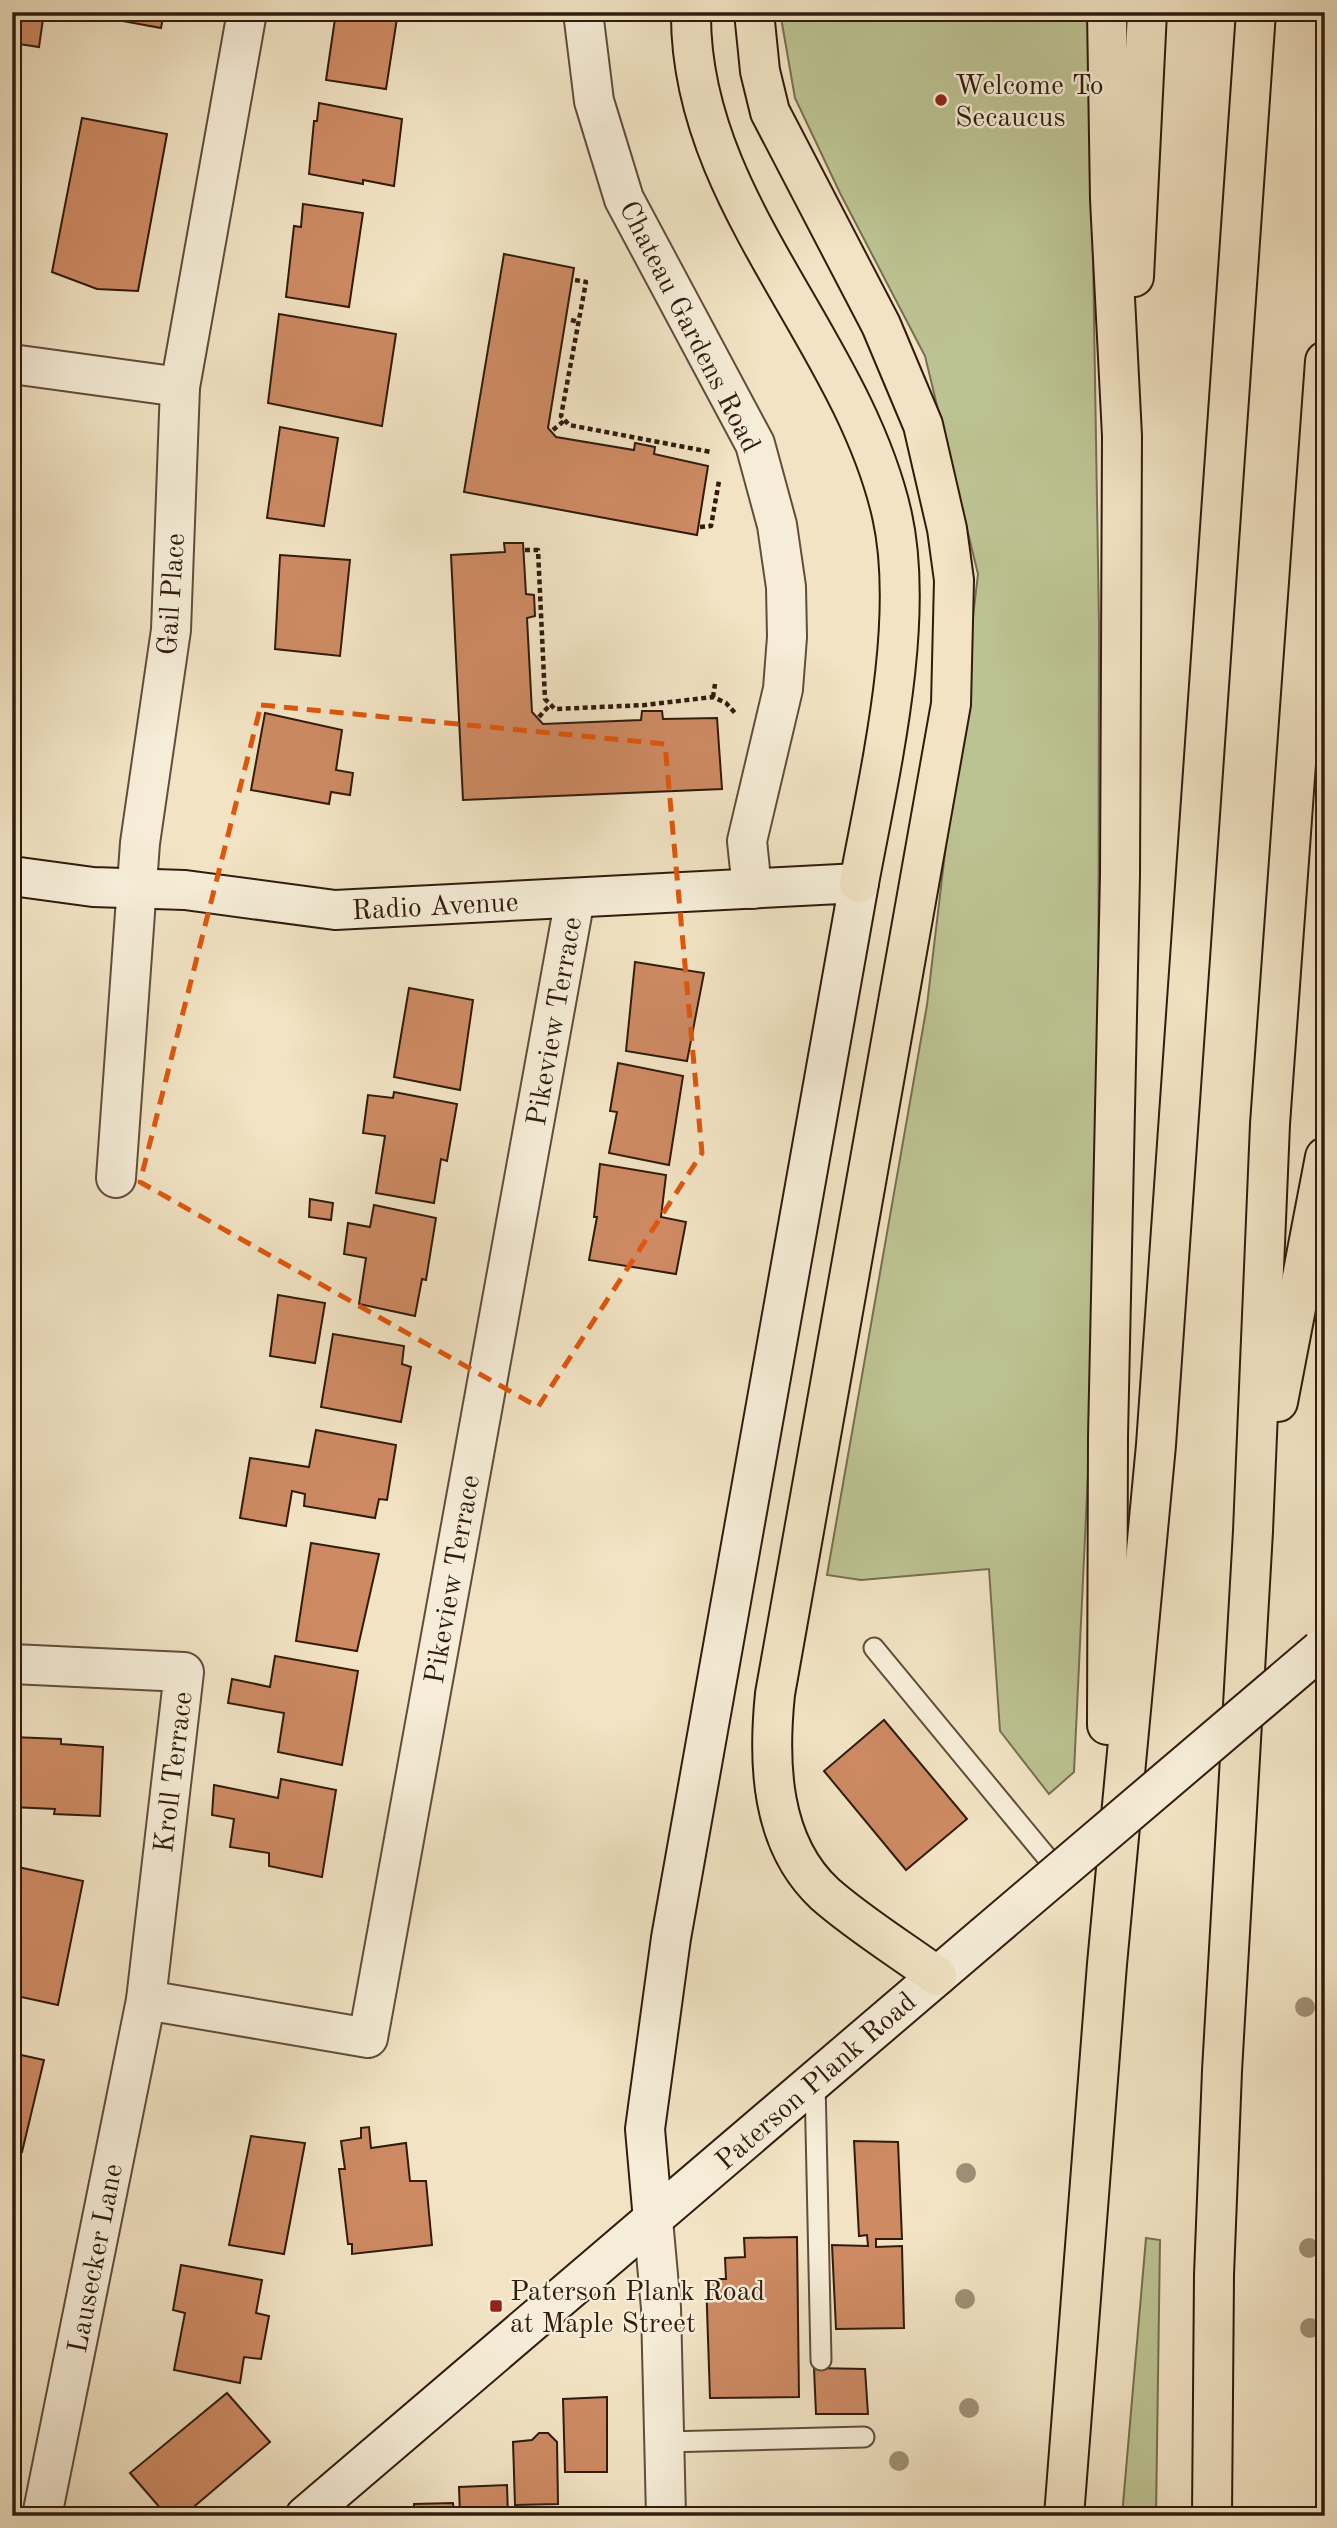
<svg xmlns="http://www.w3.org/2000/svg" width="1337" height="2528" font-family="'Old Standard TT',serif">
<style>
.green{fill:#bcc392;stroke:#766f50;stroke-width:2}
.building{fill:#cd8a63;stroke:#311b0d;stroke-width:2}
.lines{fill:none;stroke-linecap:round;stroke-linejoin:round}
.lane-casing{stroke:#614d3a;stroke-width:23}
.street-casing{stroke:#614d3a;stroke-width:42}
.secondary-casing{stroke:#311b0d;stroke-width:42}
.primary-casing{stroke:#311b0d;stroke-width:42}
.highway-casing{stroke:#311b0d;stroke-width:42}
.path{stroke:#311b0d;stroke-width:4.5;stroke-dasharray:5 3.5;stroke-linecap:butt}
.lane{stroke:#f6edd8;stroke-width:19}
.street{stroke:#f6edd8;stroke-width:38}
.secondary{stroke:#f6edd8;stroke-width:38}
.primary{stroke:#f1e3c3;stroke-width:38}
.highway{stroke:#f1e3c3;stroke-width:38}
.secondary-bridge-casing{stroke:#311b0d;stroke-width:42;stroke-linecap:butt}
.secondary-bridge{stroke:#f6edd8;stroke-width:38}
.tree{fill:#9e9075}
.marked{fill:none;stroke:#df560c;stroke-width:5;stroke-dasharray:14 9;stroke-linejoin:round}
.poi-dot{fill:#8f2418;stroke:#f6edd8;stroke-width:2.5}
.labels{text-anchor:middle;stroke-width:5;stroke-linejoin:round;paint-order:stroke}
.poi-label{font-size:28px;fill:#311b0d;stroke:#f6edd8;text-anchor:start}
.street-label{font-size:28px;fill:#311b0d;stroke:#f6edd8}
</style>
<rect width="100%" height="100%" fill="#f1e3c3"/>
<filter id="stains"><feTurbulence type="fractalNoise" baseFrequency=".00286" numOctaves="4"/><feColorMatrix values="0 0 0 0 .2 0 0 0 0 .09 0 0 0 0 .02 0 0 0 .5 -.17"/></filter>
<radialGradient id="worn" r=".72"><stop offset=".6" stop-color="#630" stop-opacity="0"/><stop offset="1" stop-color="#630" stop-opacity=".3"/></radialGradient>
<g class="green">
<path d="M780,12H1089L1099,623L1098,1259L1074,1772L1049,1794L1000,1731L989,1569L861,1580L827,1575L927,1005L978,574L925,356L840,193L795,98Z"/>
<path d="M1146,2238L1160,2240L1156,2516H1122Z"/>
</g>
<g class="building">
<path d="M12,12H44L39,47L12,43Z"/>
<path d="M90,12H164L161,28L90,15Z"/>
<path d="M336,12H398L386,89L326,80Z"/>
<path d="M319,103L402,119L394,186L363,180V184L309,174L314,121H317Z"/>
<path d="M82,118L167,134L138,291L97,289L52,272Z"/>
<path d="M303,204L363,213L349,307L286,297L294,226L301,227Z"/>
<path d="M504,254L574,268L548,428L556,437L634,450L635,443L655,447L654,454L708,466L697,535L464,492Z"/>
<path d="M279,314L396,334L382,426L268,403Z"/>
<path d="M280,427L338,438L324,526L267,518Z"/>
<path d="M504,543H523L526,594L534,595L535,616L527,618L532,712L543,724L641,720L642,711H662L663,719L717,718L722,789L463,800L451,555L505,552Z"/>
<path d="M280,555L350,560L340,656L275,649Z"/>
<path d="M265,713L342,730L336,770L353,773L350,795L331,792L329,804L251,790Z"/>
<path d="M635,962L704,973L687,1061L626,1051Z"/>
<path d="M409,988L473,1000L460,1090L394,1077Z"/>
<path d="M618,1063L683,1076L669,1165L609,1153L617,1112L610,1111Z"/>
<path d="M394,1092L457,1104L447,1161L441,1159L434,1203L376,1193L385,1136L363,1133L368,1095L393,1098Z"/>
<path d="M600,1164L666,1175L661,1217L686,1222L676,1274L589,1260L597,1217H594Z"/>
<path d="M310,1199L333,1203L331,1220L309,1217Z"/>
<path d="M374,1205L436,1218L426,1280L422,1279L415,1316L359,1304L366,1258L344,1254L348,1223L370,1227Z"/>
<path d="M278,1295L325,1303L315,1363L270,1356Z"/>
<path d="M333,1334L404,1346L402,1364L411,1367L401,1422L321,1407Z"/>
<path d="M316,1430L396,1445L387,1500L379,1499L375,1518L304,1506L305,1494L292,1491L286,1526L240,1518L250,1458L309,1467Z"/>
<path d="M311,1543L379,1554L357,1651L296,1641Z"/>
<path d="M275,1656L358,1671L342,1765L278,1752L284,1713L228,1703L232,1679L270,1687Z"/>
<path d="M884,1720L967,1819L906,1870L824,1771Z"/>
<path d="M12,1737L61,1739V1744L103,1747L100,1816L54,1814L55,1809L12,1807Z"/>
<path d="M281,1779L336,1790L322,1877L269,1866V1853L230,1847L234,1819L212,1815L214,1785L278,1798Z"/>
<path d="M18,1867L83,1881L58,2005L12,1995V1879L16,1880Z"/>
<path d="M12,2053L44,2060L22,2152L12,2150Z"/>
<path d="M369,2127L371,2148L406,2143L410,2181H426L432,2245L352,2254V2244H348L339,2169H345L341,2141L361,2138V2128Z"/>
<path d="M251,2136L305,2143L284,2254L229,2245Z"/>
<path d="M854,2141L898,2142L902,2239H876V2247L902,2246L904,2328L836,2329L832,2245L868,2246L867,2235L859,2236Z"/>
<path d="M797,2237L799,2397L710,2398L706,2279H726L725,2258L745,2257L744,2238Z"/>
<path d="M181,2265L262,2280L256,2313L269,2316L261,2359L244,2357L240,2383L174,2370L185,2313L173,2310Z"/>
<path d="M814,2368L865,2369L868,2414H816Z"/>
<path d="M227,2393L270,2442L183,2516H167L130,2473Z"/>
<path d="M607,2397V2472H565L563,2399Z"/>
<path d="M539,2433H548L557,2442L558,2504L515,2505L513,2442L532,2440Z"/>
<path d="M507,2485L508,2516H460L459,2487Z"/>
<path d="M453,2503L454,2516H414V2504Z"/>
</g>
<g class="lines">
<defs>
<g id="lane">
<path d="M874,1648L1059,1872"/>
<path d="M815,2081L821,2360"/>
<path d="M665,2442L864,2437"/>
</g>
<g id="street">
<path d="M583,12L594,101L624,199L755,444L777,525L786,587L787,637L783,689L747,841L752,889"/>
<path d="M12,364L180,387"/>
<path d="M116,1178L140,843L171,630L180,387L247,12"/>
<path d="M12,1664L184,1672L146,2000L42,2516"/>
<path d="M146,2000L368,2038L575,898"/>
<path d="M653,2220L661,2308L666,2516"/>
</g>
<g id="secondary">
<path d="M12,876L93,887L185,890L335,910L859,883L671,1938L645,2129L653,2220"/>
<path d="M305,2516L984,1936"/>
</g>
<path id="primary" d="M691,12C689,201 852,338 892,515C916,622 879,775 859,883"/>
<g id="highway">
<path d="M754,12L760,71L770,112L881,325L923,425L947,529L954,580L951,704L775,1694C768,1762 770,1843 825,1894C859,1924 900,1949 937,1976"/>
<path d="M1134,277L1147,12"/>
<path d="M1278,1402L1325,1157"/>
<path d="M1107,1725L1108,1437L1120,875L1122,436L1110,199L1107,12"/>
<path d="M1064,2516L1107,1964L1156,1445L1256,12"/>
<path d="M1212,2516L1214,2275L1222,2071L1253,1531L1270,1124L1325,361"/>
</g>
</defs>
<use href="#lane" class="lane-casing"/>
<use href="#street" class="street-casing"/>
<use href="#secondary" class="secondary-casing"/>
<use href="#primary" class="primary-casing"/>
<use href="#highway" class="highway-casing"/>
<g class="path">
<path d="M575,280L586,282L561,416L569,425L711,452"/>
<path d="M571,320L579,322"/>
<path d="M553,430L565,420"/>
<path d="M700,527L711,526L719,481"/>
<path d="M525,550H538L545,699L555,709L645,705L713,697L726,703L735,713"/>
<path d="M713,697L715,684"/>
<path d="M539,717L550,705"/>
</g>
<use href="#lane" class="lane"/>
<use href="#street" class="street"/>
<use href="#secondary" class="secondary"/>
<use href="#primary" class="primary"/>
<use href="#highway" class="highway"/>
<defs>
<path id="secondary-bridge" d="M984,1936L1320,1650"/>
</defs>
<use href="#secondary-bridge" class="secondary-bridge-casing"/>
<use href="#secondary-bridge" class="secondary-bridge"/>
</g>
<g class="tree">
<circle cx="1305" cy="2007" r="10"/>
<circle cx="966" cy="2173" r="10"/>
<circle cx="1309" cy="2248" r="10"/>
<circle cx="965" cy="2299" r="10"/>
<circle cx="1310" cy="2328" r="10"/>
<circle cx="969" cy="2408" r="10"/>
<circle cx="899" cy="2461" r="10"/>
</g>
<path class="marked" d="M261,705L665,744L702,1153L538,1407L140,1182Z"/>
<g class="poi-dot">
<circle cx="941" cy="100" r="7"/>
<rect x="489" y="2299" width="14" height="14" rx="3.5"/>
</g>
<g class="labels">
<g class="poi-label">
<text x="955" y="94">Welcome To<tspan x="955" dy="32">Secaucus</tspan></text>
<text x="510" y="2300">Paterson Plank Road<tspan x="510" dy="32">at Maple Street</tspan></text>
</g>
<g class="street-label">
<text transform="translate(691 326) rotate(63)" y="10">Chateau Gardens Road</text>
<text transform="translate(170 594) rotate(-86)" y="10">Gail Place</text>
<text transform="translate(435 905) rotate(-3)" y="10">Radio Avenue</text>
<text transform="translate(553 1021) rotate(-80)" y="10">Pikeview Terrace</text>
<text transform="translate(451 1579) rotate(-80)" y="10">Pikeview Terrace</text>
<text transform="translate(172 1772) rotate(-83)" y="10">Kroll Terrace</text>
<text transform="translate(815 2080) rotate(-41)" y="10">Paterson Plank Road</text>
<text transform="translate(94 2258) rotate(-79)" y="10">Lausecker Lane</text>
</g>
</g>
<rect width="1337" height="2528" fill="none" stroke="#f1e3c3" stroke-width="42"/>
<rect x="14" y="14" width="1309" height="2500" fill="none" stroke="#311b0d" stroke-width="3.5"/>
<rect x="21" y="21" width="1295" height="2486" fill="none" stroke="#311b0d" stroke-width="2"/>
<rect width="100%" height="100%" filter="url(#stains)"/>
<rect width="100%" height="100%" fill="url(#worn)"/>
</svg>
